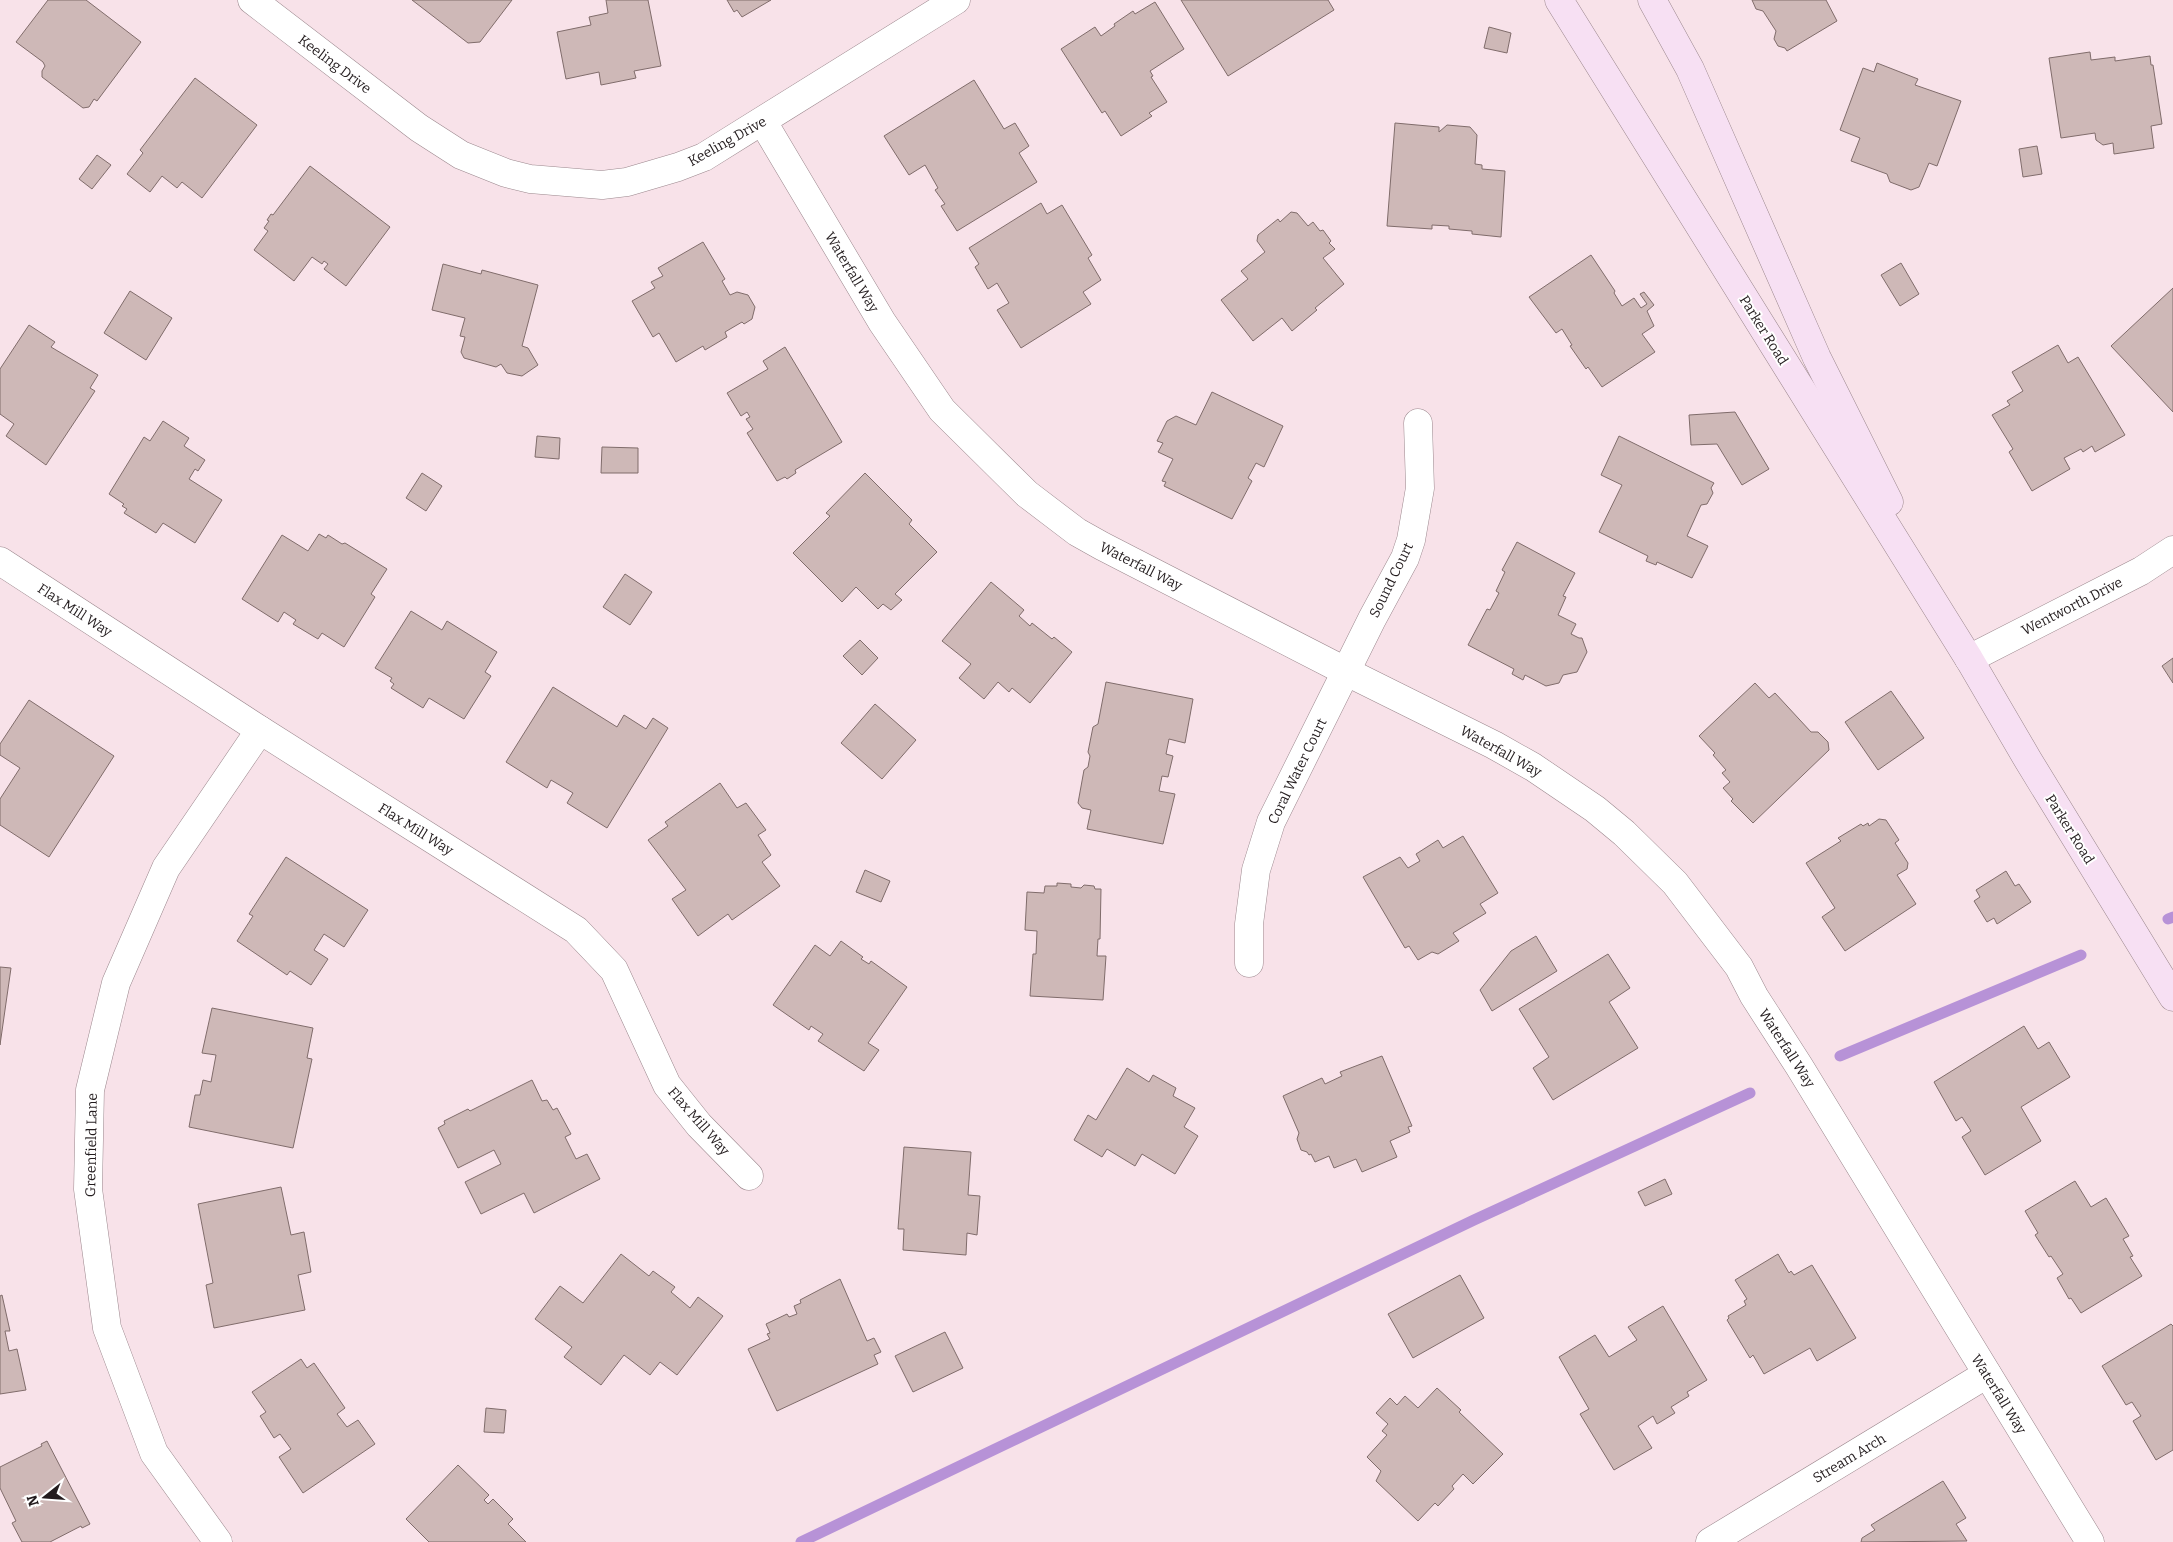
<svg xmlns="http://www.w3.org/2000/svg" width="2173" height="1542" font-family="Bitter,serif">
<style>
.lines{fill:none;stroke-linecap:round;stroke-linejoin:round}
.stream{stroke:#b792d7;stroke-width:11}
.building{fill:#ceb8b7;stroke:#806c6b}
.street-casing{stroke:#9b878d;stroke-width:29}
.secondary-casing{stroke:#9b878d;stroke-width:29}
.street{stroke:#fff;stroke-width:28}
.secondary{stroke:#f7e0f3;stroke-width:28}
.labels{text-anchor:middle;stroke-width:4;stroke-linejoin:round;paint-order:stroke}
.street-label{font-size:14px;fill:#231c1e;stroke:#fff}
</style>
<rect width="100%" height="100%" fill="#f8e2e9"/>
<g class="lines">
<g class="stream">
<path d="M2168,919L2173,917"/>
<path d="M1840,1056L2081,955"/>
<path d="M801,1542L1474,1220L1750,1093"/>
</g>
</g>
<g class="building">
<path d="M48,0H86L141,42L97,101L94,99L89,107L83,108L42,77V71L45,66L43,62L16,42Z"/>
<path d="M412,0H512L480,42L468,43Z"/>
<path d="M606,0H648L661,66L634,71L636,78L601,85L599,72L566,79L557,32L591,25L589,17L608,13Z"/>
<path d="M727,0H771L742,17L737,10L734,12Z"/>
<path d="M1181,0H1328L1334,10L1228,76Z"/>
<path d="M1752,0H1826L1837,21L1787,51L1785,48L1778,46L1774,39L1776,31L1763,11L1756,9Z"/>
<path d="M1155,2L1184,49L1150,71L1153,76L1151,77L1167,102L1149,113L1152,116L1121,136L1105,111L1102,113L1061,49L1095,27L1101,36L1115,26L1114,24L1133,11L1135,14Z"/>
<path d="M1489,27L1511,33L1507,53L1484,48Z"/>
<path d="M2090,52L2091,60L2115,57V61L2150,56L2151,65H2153L2162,124L2151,126L2154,148L2114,154L2113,143L2103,145L2096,140L2095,133L2061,138L2049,58Z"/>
<path d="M1877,63L1918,79L1915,85L1961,101L1937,166L1929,163L1919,187L1911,190L1890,182L1887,174L1851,161L1860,138L1840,130L1863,68L1874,72Z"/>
<path d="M195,78L257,125L202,198L182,182L177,188L162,176L150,192L127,174L143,153L140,150Z"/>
<path d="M974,80L1004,129L1015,123L1029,146L1019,153L1037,182L957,231L941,206L945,204L935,190L938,188L925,165L909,175L884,136Z"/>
<path d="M1395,123L1439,127V132L1447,125L1470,127L1477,135L1475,164L1482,165V169L1505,171L1501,237L1472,234V231L1449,229V226L1432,225V229L1387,226Z"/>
<path d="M2037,146L2042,174L2023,177L2019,149Z"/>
<path d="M97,155L111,165L92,189L79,179Z"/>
<path d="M310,166L390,227L346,286L324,269L328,264L324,261L322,264L312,257L294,281L254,250L268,231L264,228L269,221L267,220L271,214L273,215Z"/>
<path d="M1041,203L1047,214L1062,205L1092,255L1088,258L1101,280L1083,292L1091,304L1021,348L997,310L1009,303L997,283L988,289L975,267L979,264L969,248Z"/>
<path d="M1291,212L1297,213L1308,226L1313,222L1320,231L1323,230L1331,241L1329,243L1335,249L1323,258L1344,284L1315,308L1317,310L1292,331L1282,318L1253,341L1221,300L1248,279L1241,271L1265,252L1257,241L1258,235L1278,219L1280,222Z"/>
<path d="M703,242L725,279L722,281L730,295L737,292L748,295L755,307L752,319L744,324L742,322L725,332L727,337L705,350L703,346L676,362L659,333L653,337L632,301L655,288L651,282L663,276L658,268Z"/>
<path d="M1591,255L1615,291L1614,293L1622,306L1634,298L1641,308L1647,304L1640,294L1644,292L1654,305L1647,311L1654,326L1642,334L1655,352L1602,387L1588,367L1586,369L1570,346L1572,345L1562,329L1556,333L1529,297Z"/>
<path d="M1901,263L1919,294L1900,306L1881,275Z"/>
<path d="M443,264L481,274L482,270L538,285L522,346L528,348L538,365L522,376L507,373L501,364L496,367L464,358L461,352L465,337L460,336L465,318L432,310Z"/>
<path d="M2173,288V412L2111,346Z"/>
<path d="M130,291L172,318L146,360L104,333Z"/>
<path d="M29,325L55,342L51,347L98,375L90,388L95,391L46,465L6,436L14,424L0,414V369Z"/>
<path d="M2058,345L2068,363L2078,357L2125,435L2095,452L2092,446L2083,452L2081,449L2064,458L2070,469L2032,491L2009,452L2013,449L1992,415L2010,405L2007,401L2023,391L2012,372Z"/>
<path d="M785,347L842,442L795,470L796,473L787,479L785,477L777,481L747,433L753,429L746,419L750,417L747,412L741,416L727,393L768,369L763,361Z"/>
<path d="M1212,392L1283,426L1264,467L1256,463L1248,478L1252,481L1232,519L1164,486L1166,482L1162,481L1173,459L1158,452L1163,443L1157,441L1167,421L1176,416L1196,425Z"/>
<path d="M1735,412L1769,469L1742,485L1717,444L1691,445L1689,415Z"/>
<path d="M163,421L189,438L184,446L205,460L198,471L195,469L189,479L222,500L195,543L163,523L156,533L124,513L127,509L122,506L124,504L109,494L144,437L150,441Z"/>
<path d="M537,436L560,438L559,459L535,457Z"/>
<path d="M1619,436L1714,483L1711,488L1713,493L1707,504L1701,505L1687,536L1708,546L1692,578L1657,562L1656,565L1646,561L1648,556L1599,532L1622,485L1601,475Z"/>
<path d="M602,447L638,448V473H601Z"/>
<path d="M422,473L442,486L426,511L406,498Z"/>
<path d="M865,473L912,520L909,524L937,552L895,594L902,600L891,610L883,604L878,609L856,587L842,602L793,553L830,516L826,513Z"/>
<path d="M319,534L326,538L328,535L342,544L345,543L387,569L371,594L375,597L344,647L322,633L318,639L293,624L296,620L284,612L278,622L242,599L282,535L308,551Z"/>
<path d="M1517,542L1575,573L1563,596L1566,597L1558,615L1576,624L1571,634L1579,638H1582L1587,652L1577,672L1563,675L1559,683L1546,686L1525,675L1523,680L1512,674L1514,669L1468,645L1487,609L1490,610L1499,593L1496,591L1505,572L1502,570Z"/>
<path d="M625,574L652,592L630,625L603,607Z"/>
<path d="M991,582L1024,610L1019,616L1030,626L1032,623L1052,639L1054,637L1072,652L1030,703L1012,688L1009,692L998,682L984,699L959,678L971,664L942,641Z"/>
<path d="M411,611L442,630L447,621L497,652L485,672L491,676L464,719L429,698L423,708L391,688L394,684L390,681L392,678L375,668Z"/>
<path d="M860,640L878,658L862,675L843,656Z"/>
<path d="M2173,658V683L2162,666Z"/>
<path d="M1106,682L1193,699L1185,743L1169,739L1166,754L1173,756L1168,777L1162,776L1159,791L1175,794L1163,844L1087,829L1091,810L1082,808L1078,803L1084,770L1088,767L1090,756L1088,752L1093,727L1098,724Z"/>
<path d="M1755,683L1769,698L1775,693L1811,732H1818L1828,742L1829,750L1753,823L1731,801L1733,799L1723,788L1730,782L1722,773L1726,770L1713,755L1715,753L1699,736Z"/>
<path d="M553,687L617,727L624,715L646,729L653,718L668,728L607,828L567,803L573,793L551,780L547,788L506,762Z"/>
<path d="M1891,691L1924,738L1878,770L1845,722Z"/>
<path d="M29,700L114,756L49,857L0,825V799L20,768L0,755V744Z"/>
<path d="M875,704L916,740L882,779L841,743Z"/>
<path d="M720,783L737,808L746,803L766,830L758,835L771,855L762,862L780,886L732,920L728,914L698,936L672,899L686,890L648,840L668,826L665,822Z"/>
<path d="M1879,819L1886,820L1899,840L1895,843L1908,863L1907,869L1897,875L1916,904L1845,951L1822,917L1835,908L1806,863L1841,841L1838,838L1861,824L1863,826L1868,823L1869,826Z"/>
<path d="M1463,836L1498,893L1480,904L1486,913L1453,933L1459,941L1438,954L1432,952L1418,960L1409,946L1405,948L1363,877L1400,857L1408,868L1420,861L1416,854L1438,840L1443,848Z"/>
<path d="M286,857L368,910L344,947L324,934L314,950L328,959L311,985L290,971L287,975L237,941L253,916L249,914Z"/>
<path d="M865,870L890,881L881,902L856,892Z"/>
<path d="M2006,871L2015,886L2019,884L2031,902L1997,924L1994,918L1987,922L1974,901L1980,897L1976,890Z"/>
<path d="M1057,883L1071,884V887L1081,888L1084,885L1094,886L1095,889H1101L1100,939H1098L1097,956H1106L1103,1000L1030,996L1033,954H1036L1037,931L1025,930L1027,892L1044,893L1045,886H1057Z"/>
<path d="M1536,936L1557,971L1492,1011L1480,990L1511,951Z"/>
<path d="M841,941L863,957L861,959L869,964L871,961L907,987L868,1043L879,1050L864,1071L818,1041L823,1034L811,1026L809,1030L773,1005L815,945L830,956Z"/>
<path d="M1608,954L1630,988L1609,1002L1638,1048L1553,1100L1533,1068L1549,1057L1519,1009Z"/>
<path d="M0,967L11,968L0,1045Z"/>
<path d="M212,1008L313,1028L307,1058L312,1059L293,1148L189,1127L195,1095H200L203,1080L211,1082L216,1055L202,1053Z"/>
<path d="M2024,1026L2038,1049L2049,1042L2070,1077L2021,1107L2041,1141L1985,1175L1962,1137L1971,1131L1962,1117L1956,1121L1934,1082Z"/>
<path d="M1382,1056L1412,1126L1408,1127L1410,1132L1390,1141L1397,1157L1362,1172L1356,1159L1334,1168L1329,1156L1315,1162L1311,1154L1309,1155L1307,1152L1301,1150L1297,1139L1299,1133L1283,1096L1322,1078L1325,1084L1342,1076L1340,1072Z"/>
<path d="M1127,1068L1149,1082L1153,1075L1176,1088L1173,1096L1195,1108L1184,1127L1198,1136L1175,1174L1142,1154L1135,1166L1107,1149L1102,1157L1074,1140L1088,1115L1096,1120Z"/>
<path d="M532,1080L542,1101L547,1100L553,1110L557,1108L571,1134L565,1137L576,1159L587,1154L600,1179L534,1213L524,1193L481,1214L465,1182L501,1164L494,1150L458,1168L438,1128L445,1124L444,1121L468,1109L470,1111Z"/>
<path d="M904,1147L971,1152L968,1195L980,1196L977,1235L967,1233L966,1255L903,1250L904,1229H898Z"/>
<path d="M1665,1179L1672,1194L1645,1206L1638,1192Z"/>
<path d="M2075,1181L2091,1207L2106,1198L2129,1236L2123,1239L2133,1256L2130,1257L2142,1276L2081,1313L2071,1298L2069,1299L2057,1278L2063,1274L2051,1256L2049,1257L2035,1235L2038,1233L2025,1211Z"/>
<path d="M281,1187L291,1235L304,1232L311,1272L298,1275L305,1310L214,1328L206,1285L213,1283L198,1204Z"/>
<path d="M621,1254L649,1276L653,1271L675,1287L671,1292L690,1308L698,1297L723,1316L677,1375L660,1362L650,1375L624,1355L601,1385L564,1357L572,1347L535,1319L560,1286L583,1303Z"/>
<path d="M1778,1254L1789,1273L1791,1271L1794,1275L1812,1265L1856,1338L1817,1361L1810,1348L1764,1374L1753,1355L1750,1358L1727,1320L1729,1318L1728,1316L1746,1305L1744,1301L1747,1299L1735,1280Z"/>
<path d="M1460,1275L1484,1318L1413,1358L1388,1314Z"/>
<path d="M840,1279L867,1341L874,1338L881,1352L874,1355L878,1364L777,1411L748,1349L770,1339L767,1334L770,1333L766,1324L787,1314L789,1317L797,1314L794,1306L801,1303L800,1300Z"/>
<path d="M2,1295L10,1331H5L9,1351L17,1349L26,1390L0,1394V1296Z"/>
<path d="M1663,1306L1707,1380L1687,1392L1689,1396L1671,1407L1675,1413L1657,1424L1653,1416L1638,1426L1652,1448L1614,1470L1580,1414L1589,1409L1559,1357L1595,1335L1609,1357L1637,1340L1628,1327Z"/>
<path d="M2171,1324L2173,1326V1450L2156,1460L2133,1421L2141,1416L2132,1402L2126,1405L2102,1366Z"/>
<path d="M945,1332L963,1368L913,1392L895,1356Z"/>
<path d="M301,1359L307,1368L314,1363L345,1408L337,1414L347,1427L358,1420L375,1444L303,1493L279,1457L291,1449L280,1434L274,1438L260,1416L266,1412L252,1392Z"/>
<path d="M1437,1388L1461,1410L1459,1412L1503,1454L1473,1484L1463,1474L1452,1486L1454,1489L1438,1506L1435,1503L1418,1521L1376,1481L1381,1471L1367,1457L1387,1435L1382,1431L1388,1424L1376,1413L1390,1398L1397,1405L1405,1396L1418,1408Z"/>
<path d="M486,1408L506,1410L504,1433L484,1432Z"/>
<path d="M47,1441L90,1524L82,1528L81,1526L50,1542H22L12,1523L16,1521L0,1488V1467L42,1446L41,1444Z"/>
<path d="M458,1465L489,1495L484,1500L488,1504L493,1499L513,1519L508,1524L526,1542H429L406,1519Z"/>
<path d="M1943,1481L1966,1518L1956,1524L1967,1541L1861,1542L1862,1538L1875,1530L1871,1525Z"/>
</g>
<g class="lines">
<defs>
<g id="street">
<path d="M252,0L419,128L461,155L506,173L530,179L602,185L627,182L678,167L704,157L956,0"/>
<path d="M763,122L882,322L942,410L1027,494L1077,532L1102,546L1347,672L1494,745L1533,767L1595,809L1624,833L1675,883L1739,967L1754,996L1799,1066L2090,1542"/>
<path d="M0,561L260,730L576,930L614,970L667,1085L699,1125L749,1176"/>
<path d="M1969,659L2141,571L2173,550"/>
<path d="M1249,963V924L1256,870L1271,822L1372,619L1405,558L1411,540L1420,488L1418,423"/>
<path d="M218,1542L154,1453L107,1328L88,1189L90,1090L116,983L166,868L260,730"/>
<path d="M1710,1542L1987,1374"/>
</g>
<g id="secondary">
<path d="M1559,0L1969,659L2028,760L2173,997"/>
<path d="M1652,0L1690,69L1817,358L1889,502"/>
</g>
</defs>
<use href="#street" class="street-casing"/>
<use href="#secondary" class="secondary-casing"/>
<use href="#street" class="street"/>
<use href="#secondary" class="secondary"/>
</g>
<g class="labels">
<g class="street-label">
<text transform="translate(335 64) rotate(37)" y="5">Keeling Drive</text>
<text transform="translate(727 141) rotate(-29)" y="5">Keeling Drive</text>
<text transform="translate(852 272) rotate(59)" y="5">Waterfall Way</text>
<text transform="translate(1764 330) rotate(58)" y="5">Parker Road</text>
<text transform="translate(1141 566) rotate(27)" y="5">Waterfall Way</text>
<text transform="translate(1391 580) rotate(-64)" y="5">Sound Court</text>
<text transform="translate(2072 606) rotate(-27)" y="5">Wentworth Drive</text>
<text transform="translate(75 610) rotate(33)" y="5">Flax Mill Way</text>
<text transform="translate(1501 751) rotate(29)" y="5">Waterfall Way</text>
<text transform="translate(1297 771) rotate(-64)" y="5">Coral Water Court</text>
<text transform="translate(416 829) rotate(32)" y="5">Flax Mill Way</text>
<text transform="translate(2070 829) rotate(58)" y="5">Parker Road</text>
<text transform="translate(1787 1048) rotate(57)" y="5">Waterfall Way</text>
<text transform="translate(699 1121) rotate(49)" y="5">Flax Mill Way</text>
<text transform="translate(91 1145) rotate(-89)" y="5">Greenfield Lane</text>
<text transform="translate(1999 1394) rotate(58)" y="5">Waterfall Way</text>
<text transform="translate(1849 1458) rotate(-31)" y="5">Stream Arch</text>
</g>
</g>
<g transform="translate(45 1497) rotate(253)" stroke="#ffffff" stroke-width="4" paint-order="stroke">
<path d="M0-4L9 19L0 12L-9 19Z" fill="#231c1e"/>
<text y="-8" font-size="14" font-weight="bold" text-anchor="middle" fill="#231c1e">N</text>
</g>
</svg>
